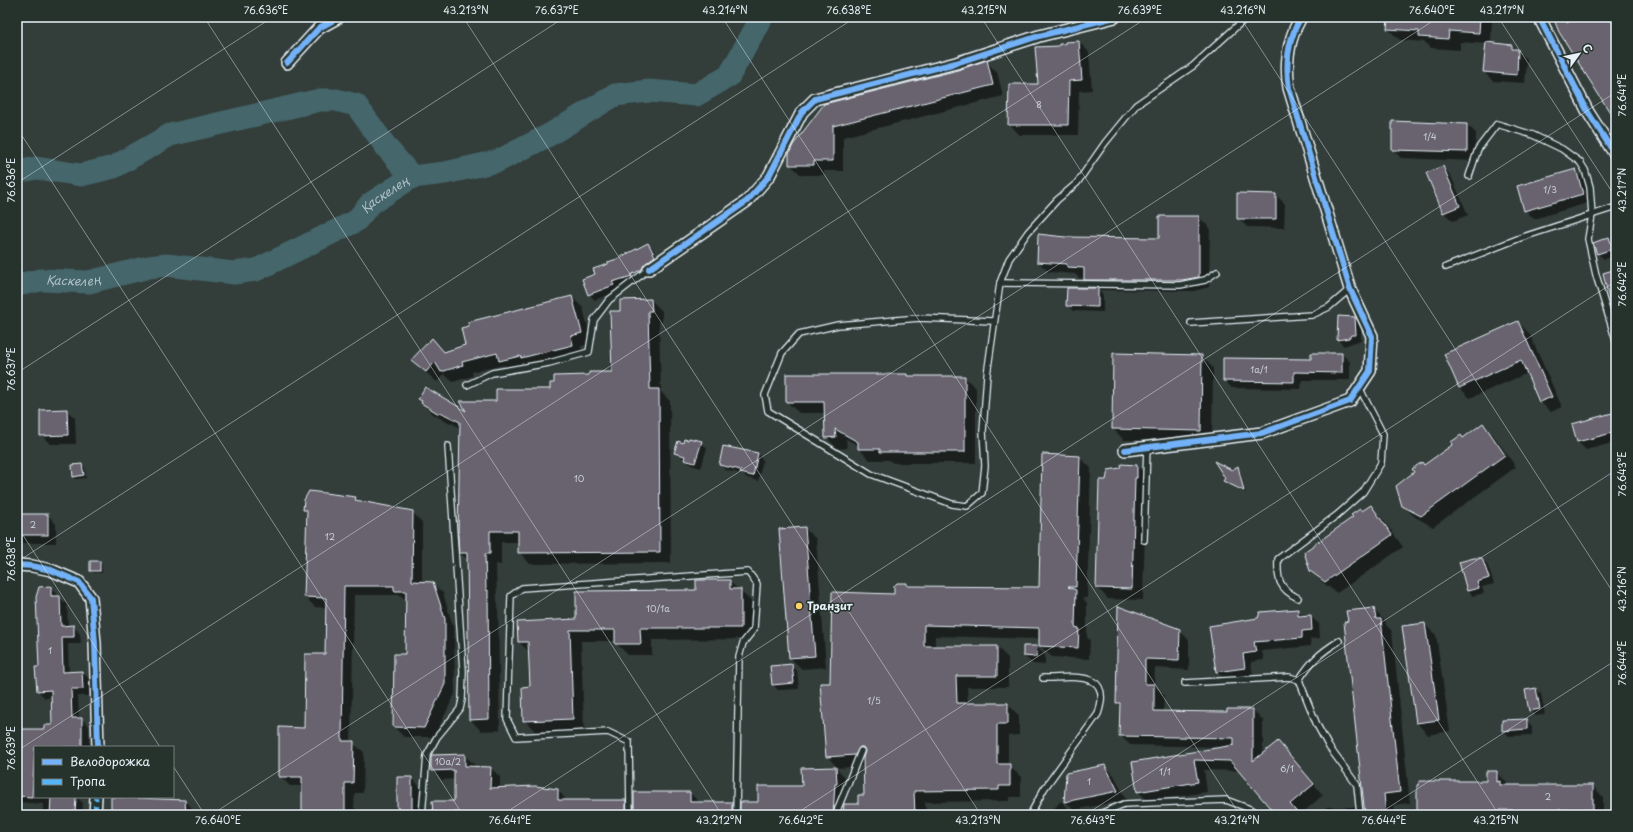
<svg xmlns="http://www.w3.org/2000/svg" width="1633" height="832" font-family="'Playpen Sans',sans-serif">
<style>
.shadow{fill:#0007}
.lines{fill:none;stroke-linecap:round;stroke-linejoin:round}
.river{stroke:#44666b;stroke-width:23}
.building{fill:#68636e;stroke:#e8f1f8}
.service-casing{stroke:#e8f1f8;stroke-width:8}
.minor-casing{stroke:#e8f1f8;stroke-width:14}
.service{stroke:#26332d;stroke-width:5.5}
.minor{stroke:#26332d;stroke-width:11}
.quiet{stroke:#56b5f8;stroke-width:5;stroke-dasharray:10 5;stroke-linecap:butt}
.cycleway-casing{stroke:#26332d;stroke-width:8}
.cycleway{stroke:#73b2f8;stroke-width:6}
.ticks{fill:none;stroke:#e8f1f8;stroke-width:1;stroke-opacity:0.45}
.poi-dot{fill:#ffd166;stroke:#26332d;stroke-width:1.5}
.labels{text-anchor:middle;stroke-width:3;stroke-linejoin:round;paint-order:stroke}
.number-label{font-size:9px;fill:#c8ced6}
.poi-label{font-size:11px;font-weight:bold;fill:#e8f1f8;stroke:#26332d;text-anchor:start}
.water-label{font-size:12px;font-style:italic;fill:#afc0c7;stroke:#26332d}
.neatline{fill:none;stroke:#e8f1f8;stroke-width:1.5}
.ticks-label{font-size:10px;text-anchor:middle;fill:#e8f1f8}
</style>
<rect width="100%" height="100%" fill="#333d3a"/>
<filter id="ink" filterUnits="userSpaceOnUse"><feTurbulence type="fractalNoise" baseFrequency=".025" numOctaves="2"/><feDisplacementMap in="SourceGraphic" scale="8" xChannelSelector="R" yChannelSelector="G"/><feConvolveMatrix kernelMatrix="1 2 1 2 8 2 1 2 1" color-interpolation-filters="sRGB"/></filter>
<g filter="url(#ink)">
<g class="shadow">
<path d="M1389,17H1492L1491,44L1512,46L1527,59L1525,83L1493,81L1484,72L1486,44L1460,42V50L1431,48L1425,42L1400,40L1388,29Z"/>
<path d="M1554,17H1571L1572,21L1578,17H1612L1616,23V117Z"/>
<path d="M1079,42L1089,52L1092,90L1079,91L1078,135H1020L1009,124L1039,85L1060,47Z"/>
<path d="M986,62L997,72L1003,96L843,137V171H824V175H801L790,164L825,105L958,71Z"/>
<path d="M1467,125L1476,133L1475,161L1401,158L1393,150Z"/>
<path d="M1443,167L1451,176L1468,215L1453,221L1444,213L1427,174Z"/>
<path d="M1575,171L1584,179L1591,202L1534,219L1525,210Z"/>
<path d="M1276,195L1285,204L1284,228L1247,227L1238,218Z"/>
<path d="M1160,217H1199L1210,228L1209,287L1194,291L1098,290L1103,295V312L1073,311L1067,305L1095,289L1085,278H1079L1075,274L1049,272L1038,262L1065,238L1160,239Z"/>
<path d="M1609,238L1615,244L1616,255L1604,259L1598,254Z"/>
<path d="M648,244L653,249L660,262L650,269L648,274L637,282L617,287L619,291L595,300L589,294L597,275L595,269Z"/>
<path d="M1613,271L1616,275V302Z"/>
<path d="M572,297L583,308L592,344L581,346L583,356L510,371L504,365L472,372L473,376L453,382L444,374L437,382L412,360L466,346Z"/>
<path d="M651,300L662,311V322H659L661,392L670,401L671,563L530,564L519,552V542H501V565L496,564L497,601L498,603L500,730L481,731L470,719L468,560L460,553L461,428L451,423L450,424L433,414L419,399L469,414L497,402L551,390L591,376L613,373L621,312Z"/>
<path d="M1339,317L1355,318L1361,324V340L1344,346L1338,340Z"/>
<path d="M1518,322L1529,333L1562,407L1551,412L1540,402L1528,373L1470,398L1459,387Z"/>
<path d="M1312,354H1342L1350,362V380H1302L1301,389L1232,388L1224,380L1312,360Z"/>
<path d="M1202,356L1213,368L1212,442L1124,440L1113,429Z"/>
<path d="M907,375L909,377H964L976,388V463H893L889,460H870L859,449V446L846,439L847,448L838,449L826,437L825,413H799L787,402Z"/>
<path d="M66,410L75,418L76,444H50L41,435Z"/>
<path d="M1616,413V442L1586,450L1578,442Z"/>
<path d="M1483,425L1494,436L1516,467L1433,527L1415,517L1403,506L1424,466Z"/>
<path d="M701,442L707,448L701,468L691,465L676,452L684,444Z"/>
<path d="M758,454L763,460L758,481L747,478L742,474L725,470L720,464Z"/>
<path d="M1079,457L1091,468L1087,598H1083L1087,603V637L1090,640L1089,659L1052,657L1040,646V639L935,636V647H997L1008,658V687H967L968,704H1008L1019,716V735L1008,736V765L1021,777V797H1010V801L925,802L926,812L997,815H844V810H843L842,815H433V802L455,801V779L442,780L432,770L464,755L474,764V767L491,768L500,777V789L558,790L567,801H625L635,811L690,793L699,802L732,803L741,813L759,803L803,787L836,768L845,777V793L843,805H859L865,796L864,766L838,768L827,756L831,684L895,595L906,584L909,587L1040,588Z"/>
<path d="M82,465L85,468L86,478L76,479L74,476Z"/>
<path d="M1137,466L1148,477L1146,489L1143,600L1108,599L1097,587L1107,481Z"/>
<path d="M1237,468L1240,470L1246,493L1224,481Z"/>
<path d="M17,482L19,484L18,502H17Z"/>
<path d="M355,498L360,502L412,512L422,522V583H432L443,593L454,630L455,694L434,737H404L394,727L395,655H406L407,601L400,595H354L351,742L364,752L363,793H355L354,808L361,815H303V786H290L280,776L305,729L326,655L327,608L315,607L305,597L308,513L304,509Z"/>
<path d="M1370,506L1382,518L1403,547L1337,593L1322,582L1310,570L1354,517Z"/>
<path d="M17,515H48L56,524V543H17Z"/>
<path d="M804,528L816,539L826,667L802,669L790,658Z"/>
<path d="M1482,559L1487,564L1494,584L1482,587L1484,593L1473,596L1468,590Z"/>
<path d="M99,562L102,564V573H94L91,571Z"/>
<path d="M729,581L752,602V639L652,640V655H628L616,643V641H581L584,730L536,732L524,720L531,687L530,653L519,642L577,620L697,591Z"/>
<path d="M50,587L57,595L58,597L67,604L68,627L73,626L80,634L81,644H68L69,673L82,672L89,679L90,696H78L79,719H82L89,726V743L93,747H35V797H76L83,803L82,815H43V804L17,802V728L19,730H45L53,726L52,697L45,698L38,691Z"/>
<path d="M1119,608L1179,630L1189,640V670L1155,668L1154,686L1164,695L1163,712L1228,713L1253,710L1263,720V755L1278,742L1323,795L1300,815H1278L1240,771L1204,770L1207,792L1148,801L1138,791L1133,762L1222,747L1130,745L1120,735L1121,707L1117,703Z"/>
<path d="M1297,610L1304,616H1310L1319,624L1320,638L1310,639L1311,646L1262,651L1264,660L1251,662L1253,676L1226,680L1217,672L1259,619Z"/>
<path d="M1374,610L1385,621L1386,625L1392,631L1410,803L1394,805L1395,815H1365L1345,622Z"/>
<path d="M1424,624L1436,635L1450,731L1428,735L1417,723L1403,627Z"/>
<path d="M1037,647L1045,655V665L1033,664L1024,656Z"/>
<path d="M792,665L797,671L799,689L778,690L773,685Z"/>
<path d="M1535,689L1541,694L1545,714L1536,716L1530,710Z"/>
<path d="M17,690L19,713L17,714Z"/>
<path d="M1526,720L1532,726V735L1509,736L1503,730Z"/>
<path d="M1105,766L1114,775L1126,800L1074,810L1065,801Z"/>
<path d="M1496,772L1507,782V786H1593L1603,797V815H1418L1487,782Z"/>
<path d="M398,778H412L422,789V815H398Z"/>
<path d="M112,797H144L147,799L185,801L191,807V815H112Z"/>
<path d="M1061,801L1067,807V815H1048Z"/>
<path d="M1326,807H1354L1362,815H1326Z"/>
</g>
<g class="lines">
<g class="river">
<path d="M17,172L36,168L81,175L114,167L170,135L320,100H336L356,105L387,148L412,177"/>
<path id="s1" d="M17,285L41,280L89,282L149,267L166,265L234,273L256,270L356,221L370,204L412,177L445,173L498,161L549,135L615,95L649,91L696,95L729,76L762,17"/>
</g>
</g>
<g class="building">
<path d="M1388,17H1480L1479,33L1449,31L1448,39L1419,37V31L1387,29Z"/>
<path d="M1553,17H1564L1567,23L1576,17H1609L1616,28V122L1559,32Z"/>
<path d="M1079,41L1082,80L1069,81L1068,125H1008L1009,84H1038L1035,47L1059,46V44H1065V42Z"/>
<path d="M1486,42L1512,45V49H1518L1517,75L1483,72Z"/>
<path d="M987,60L993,85L833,126V161H814V165H789V154L793,145L824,104L958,70Z"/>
<path d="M1392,121L1467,124V152L1392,150Z"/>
<path d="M1443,166L1460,206L1443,213L1426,173Z"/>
<path d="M1576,169L1583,194L1524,211L1517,186Z"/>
<path d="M1237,193L1276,194V219H1237Z"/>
<path d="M1159,216H1199V277L1182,280H1084V268L1067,267V264L1037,262L1038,234L1065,237L1159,238Z"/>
<path d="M1609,237L1613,249L1597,254L1593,243Z"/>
<path d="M648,243L655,256L645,264L642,269L631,275L632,276L612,282L614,285L588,295L582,279L595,274L593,269L608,264V262L617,259Z"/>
<path d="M1613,270L1616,283V311L1612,312L1603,273Z"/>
<path d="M1067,288H1098V307L1066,306Z"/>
<path d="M572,296L582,333L571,336L573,345L521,358L520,356L499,361L497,353L462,362L463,365L441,372L435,362L426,372L411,360L432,338L444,352L465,345L461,328L469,326L468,322Z"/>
<path d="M651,299L652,311H648L650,389H659L660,552L518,553V531H490V554H485L486,590H488L489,719L469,720L467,553H459L458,538L460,422L440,412L439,414L421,403L422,401L418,399L425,387L466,411L460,401H496V389H550V383H554V376L589,375V372H612L610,311H620V300Z"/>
<path d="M1338,316L1355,317L1356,335H1351L1349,338L1337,340Z"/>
<path d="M1518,321L1552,397L1539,402L1521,360L1459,388L1444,354Z"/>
<path d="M1113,353L1202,355L1201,431L1112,429Z"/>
<path d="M1311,353H1342V373L1294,372V382L1223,381V358L1311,359Z"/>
<path d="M786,374H907V376H965V452H880V449H858V442L835,429L836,437L825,438L824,402H786Z"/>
<path d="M67,409L68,435L40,436V410Z"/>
<path d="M1616,412V432L1577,442L1572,424Z"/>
<path d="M1483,423L1505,455L1421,516L1402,506L1396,486L1414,472L1412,469L1422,462L1424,465L1452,445L1451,442L1461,435L1463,438Z"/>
<path d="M689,438L702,441L695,463L684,460L685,456L674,453L678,441L683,443L684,439L688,440Z"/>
<path d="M723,446L758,453L753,476L740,473L741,470L719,465Z"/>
<path d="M1042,454L1080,456L1076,587H1068L1076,590L1075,627L1079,628L1078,648L1039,646V628L924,625V646H997V676H956L957,703H1008V724H997V764H1010V786H999V790L914,791L915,815H843L844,804H858V795H864L863,758L865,751L863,747H860L855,755L826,757L820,683H830L832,592L894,594V586L897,583H907V586L1039,587Z"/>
<path d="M1214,461L1232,470L1238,466L1244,491L1223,481L1225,478Z"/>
<path d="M82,464L84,475L73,477L72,465Z"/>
<path d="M1121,464L1137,465V478H1135L1132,589L1096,588L1099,480H1106L1108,470L1120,468Z"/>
<path d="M309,491L356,497L355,500L413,511L412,581L433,582L445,619V684L424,728L393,727L394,654H405L406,591H394V586H344L342,741H354L353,783H345V815H302V777H279V727L304,728L305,654H325L326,598L304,597L307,510H303L304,500Z"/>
<path d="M1371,505L1392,535L1325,582L1310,571L1304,552L1353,517L1351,515L1360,509L1362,511Z"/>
<rect x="17" y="514" width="31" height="21"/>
<path d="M805,527L815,656L789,658L779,529Z"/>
<path d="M1474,558H1482L1489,578L1477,582L1479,588L1467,591L1459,562Z"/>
<rect x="90" y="561" width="10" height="10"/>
<path d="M696,580H730V589H741V628H640L641,644H615V630H570L573,719L523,721L522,687L530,686L528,642H518L517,622L576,619V591L696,590Z"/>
<path d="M51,586V596H60L61,626L74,625V637H62L63,672L82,671L83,689H71L72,718H82V747H35L32,797L17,796V729H44V725H52L51,690L37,691L35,667H39L36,597L39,587Z"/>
<path d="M1118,606L1180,629L1179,660L1145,659V684H1154V711L1227,712V709H1253V761L1278,741L1314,784L1290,804L1299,815H1276L1230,761L1194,760L1198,782L1137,792L1132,762L1234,745V738L1119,736L1120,703H1116Z"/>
<path d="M1374,608L1376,619H1381L1400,792L1384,794L1386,815H1365L1344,622L1348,621L1346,611Z"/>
<path d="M1298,609V616L1311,615L1312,630L1302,631V638L1254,642L1256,652L1243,654L1245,668L1216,672L1209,626L1258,618L1260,612Z"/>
<path d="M1425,623L1439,720L1416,723L1402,626Z"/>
<path d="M1023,646H1037L1036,657L1023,656Z"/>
<path d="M792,664L794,683L772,685L770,666Z"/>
<path d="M1536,688L1540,709L1529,711L1525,690Z"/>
<path d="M1527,719V729L1502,731V720Z"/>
<path d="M465,754V766L491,767L490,788L535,786L558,789V800H626V815H458V812L433,813L432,801H454V770L431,771V756L432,755Z"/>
<path d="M1105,765L1118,791L1064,802L1066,773Z"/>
<path d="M836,767L837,784H835L833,814L740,815V802H758V786H802L801,768Z"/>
<path d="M1486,771H1497V782L1500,781V785H1593V810H1500V812H1430V815H1417V785L1419,784V781H1486Z"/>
<path d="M397,777H412V815H399V808H397Z"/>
<path d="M634,792H690V802H732V815H634Z"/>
<path d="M51,797H76L75,815H50Z"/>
<path d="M111,797L185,800L186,815H111Z"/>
</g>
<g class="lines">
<defs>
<g id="service">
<path d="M1469,176L1478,149L1497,124L1533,135L1562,149L1580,162L1585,170L1590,187L1592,215L1588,239L1596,275L1616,341"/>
<path d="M1446,267L1520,238L1616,207"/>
<path d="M1000,283L1180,285L1205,280L1217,272"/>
<path d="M993,321L919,318L838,325L799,334L782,353L765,395L768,411L871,474L952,504L967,506L982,493L985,466L983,431L987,375L1000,283L1009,259L1028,232L1057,200L1077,183L1105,143L1136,105L1193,66L1247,17"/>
<path d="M1191,323L1312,315L1329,307L1350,289"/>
<path d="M467,385L492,373L549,363L589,352L594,320L609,300L649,269"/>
<path d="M1144,540L1147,447"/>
<path d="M1298,598C1279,589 1277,579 1278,559L1337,515L1363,492L1381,463L1383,434L1359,387"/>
<path d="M1299,680C1311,661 1320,653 1339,641"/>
<path d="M1185,683L1289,677L1299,680L1317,725L1329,747L1357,785L1360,815"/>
<path d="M422,815L427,755L437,737L460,709L462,700L463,671L448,446"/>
<path d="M630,815L629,742L608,732L516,737L507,719L511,596L522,588L748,572L757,584L754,629L743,643L739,657L736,815"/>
<path d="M837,815L838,808L861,751"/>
<path d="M1030,815L1044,789L1098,714C1113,669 1074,678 1043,678"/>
<path d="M1097,815L1124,804L1226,800L1250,809L1258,815"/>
</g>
<g id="minor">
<path d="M1539,17L1588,112L1616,156"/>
<path d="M287,63L319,28L339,17"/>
<path d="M649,269L747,201L769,176L802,112L815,99L956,63L1039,36L1115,17"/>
<path d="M1125,450L1262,433L1350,401L1370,371L1372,336L1350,289L1289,88C1285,63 1288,39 1301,17"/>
<path d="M17,565L32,566L51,570L79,582L91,598L95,643L98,747"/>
<path d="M95,815L96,797"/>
</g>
</defs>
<use href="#service" class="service-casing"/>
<use href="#minor" class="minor-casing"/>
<use href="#service" class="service"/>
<use href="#minor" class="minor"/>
<path class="quiet" d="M95,815L96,797"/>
<defs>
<g id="cycleway">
<path d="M1539,17L1588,112L1616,156"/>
<path d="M287,63L319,28L339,17"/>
<path d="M649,269L747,201L769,176L802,112L815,99L956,63L1039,36L1115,17"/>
<path d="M1125,450L1262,433L1350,401L1370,371L1372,336L1350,289L1289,88C1285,63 1288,39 1301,17"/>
<path d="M17,565L32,566L51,570L79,582L91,598L95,643L98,747"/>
</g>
</defs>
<use href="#cycleway" class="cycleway-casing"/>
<use href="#cycleway" class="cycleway"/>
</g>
</g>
<path class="ticks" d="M204,17L722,815M463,17L981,815M722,17L1240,815M981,17L1499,815M1240,17L1616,597M1498,17L1616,198M17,128L463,815M17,183L273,17M17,373L565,17M17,526L160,747M17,562L856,17M17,751L1148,17M173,766L205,815M211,815L1439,17M502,815L1616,92M794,815L1616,281M1085,815L1616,470M1377,815L1616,660"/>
<circle class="poi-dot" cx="799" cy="606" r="4"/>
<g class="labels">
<g class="number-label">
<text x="1039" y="108">8</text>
<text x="1430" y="140">1/4</text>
<text x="1550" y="193">1/3</text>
<text x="1259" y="373">1а/1</text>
<text x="579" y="482">10</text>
<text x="33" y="528">2</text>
<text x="330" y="540">12</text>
<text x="658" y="612">10/1а</text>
<text x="50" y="654">1</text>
<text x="874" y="704">1/5</text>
<text x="448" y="765">10а/2</text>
<text x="1287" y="772">6/1</text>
<text x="1165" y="775">1/1</text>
<text x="1089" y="785">1</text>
<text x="1548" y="800">2</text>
</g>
<g class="poi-label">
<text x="807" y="610">Транзит</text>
</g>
<g class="water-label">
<text dy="4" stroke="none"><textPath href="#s1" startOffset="393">Қаскелең</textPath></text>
<text dy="4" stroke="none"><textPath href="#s1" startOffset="57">Қаскелең</textPath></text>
</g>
</g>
<rect width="1633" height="832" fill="none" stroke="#26332d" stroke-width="44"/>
<rect x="34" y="746" width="140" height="52" fill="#26332d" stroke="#747f7e"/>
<rect x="42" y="759" width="20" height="6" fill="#73b2f8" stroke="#747f7e"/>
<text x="70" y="766" font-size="12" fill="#e8f1f8">Велодорожка</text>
<rect x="42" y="779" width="20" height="6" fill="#56b5f8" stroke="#747f7e"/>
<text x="70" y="786" font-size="12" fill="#e8f1f8">Тропа</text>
<g transform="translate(1579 54) rotate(57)" stroke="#26332d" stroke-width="3" paint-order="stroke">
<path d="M0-3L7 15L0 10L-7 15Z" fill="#e8f1f8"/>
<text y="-6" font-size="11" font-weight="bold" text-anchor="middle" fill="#e8f1f8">С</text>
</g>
<rect x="22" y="22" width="1589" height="788" class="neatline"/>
<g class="ticks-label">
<text x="266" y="14">76.636°E</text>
<text x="466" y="14">43.213°N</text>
<text x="557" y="14">76.637°E</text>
<text x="725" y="14">43.214°N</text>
<text x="849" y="14">76.638°E</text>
<text x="984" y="14">43.215°N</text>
<text x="1140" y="14">76.639°E</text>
<text x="1243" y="14">43.216°N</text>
<text x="1432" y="14">76.640°E</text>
<text x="1502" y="14">43.217°N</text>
<text transform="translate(1622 95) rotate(-90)" y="4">76.641°E</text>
<text transform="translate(11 180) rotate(-90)" y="4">76.636°E</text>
<text transform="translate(1622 190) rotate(-90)" y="4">43.217°N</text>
<text transform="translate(1622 284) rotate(-90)" y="4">76.642°E</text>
<text transform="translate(11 369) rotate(-90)" y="4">76.637°E</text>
<text transform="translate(1622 474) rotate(-90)" y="4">76.643°E</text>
<text transform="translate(11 559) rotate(-90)" y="4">76.638°E</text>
<text transform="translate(1622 589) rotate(-90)" y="4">43.216°N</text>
<text transform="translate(1622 663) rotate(-90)" y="4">76.644°E</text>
<text transform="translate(11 748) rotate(-90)" y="4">76.639°E</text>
<text x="218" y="824">76.640°E</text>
<text x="510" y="824">76.641°E</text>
<text x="719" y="824">43.212°N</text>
<text x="801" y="824">76.642°E</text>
<text x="978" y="824">43.213°N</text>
<text x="1093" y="824">76.643°E</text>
<text x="1237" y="824">43.214°N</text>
<text x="1384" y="824">76.644°E</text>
<text x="1496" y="824">43.215°N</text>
</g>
</svg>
